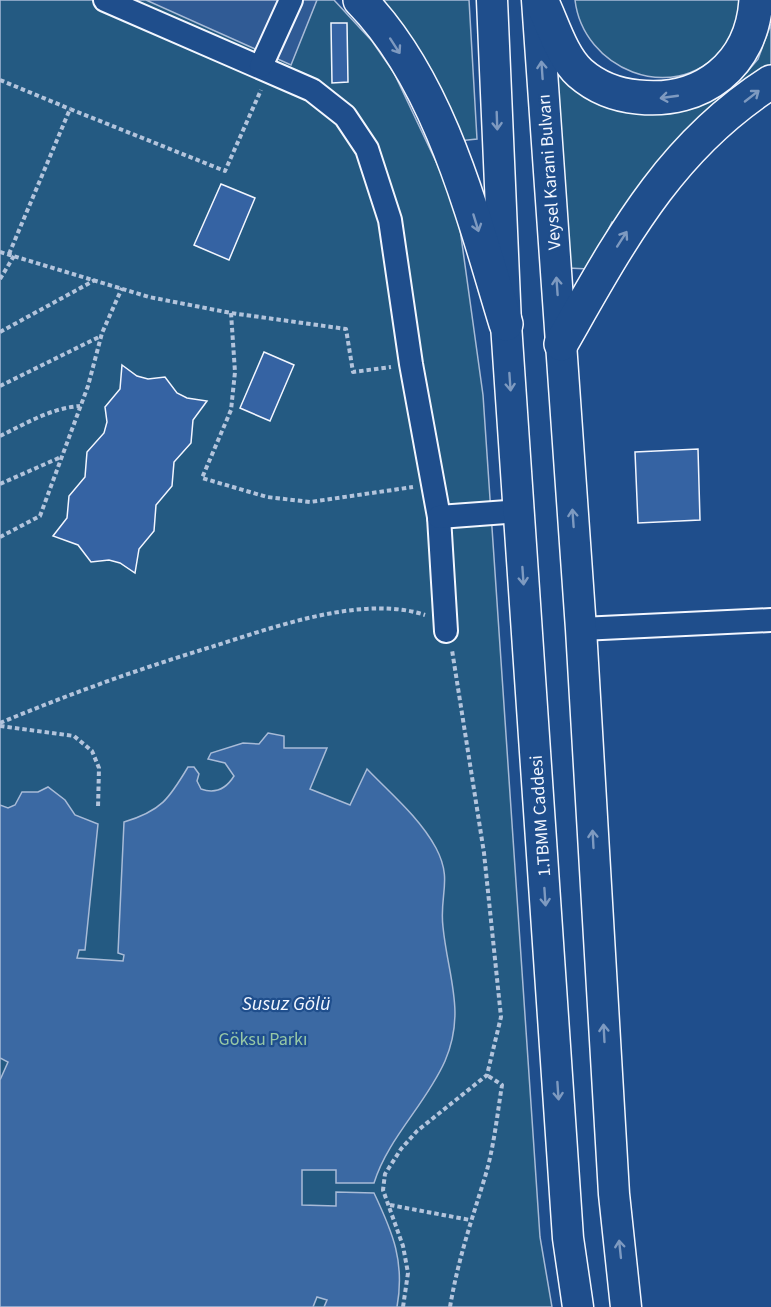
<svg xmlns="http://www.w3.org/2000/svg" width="771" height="1307" font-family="'Source Sans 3',sans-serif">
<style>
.green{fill:#245a82;stroke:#a8bbd7;stroke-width:1.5}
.parking{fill:#305b95;stroke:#a8bbd7;stroke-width:1.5}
.water{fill:#3b69a3;stroke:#a8bbd7;stroke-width:1.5}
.building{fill:#3563a3;stroke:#f2f6ff;stroke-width:1.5}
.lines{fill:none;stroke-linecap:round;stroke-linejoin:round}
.minor-casing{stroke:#f2f6ff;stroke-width:26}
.major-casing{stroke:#f2f6ff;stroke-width:33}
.highway-casing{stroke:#f2f6ff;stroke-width:36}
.path{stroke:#b3c4dc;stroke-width:4;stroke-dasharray:4.5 3;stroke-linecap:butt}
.minor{stroke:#1f4e8c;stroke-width:22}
.major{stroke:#1f4e8c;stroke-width:30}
.highway{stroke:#1f4e8c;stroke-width:33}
.oneway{stroke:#7e9ac0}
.labels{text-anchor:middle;stroke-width:4.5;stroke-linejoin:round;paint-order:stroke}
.street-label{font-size:18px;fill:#f2f6ff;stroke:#1f4e8c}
.park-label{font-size:18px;fill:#97c8a6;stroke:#1f4e8c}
.water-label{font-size:20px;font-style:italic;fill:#f2f6ff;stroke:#1f4e8c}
</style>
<rect width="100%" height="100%" fill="#1f4e8c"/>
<g class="green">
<path d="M0,0H334L372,41L394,73L447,185L460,229L483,395L540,1237L552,1307H0Z"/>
<path d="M373,0H469L477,139L458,141Z"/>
<path d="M575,0H742C738,18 734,36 721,51C672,106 583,69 575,0Z"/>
<path d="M771,24V67L618,223L612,222L589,269L568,268L555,70L568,78L667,111L699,106L747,72L758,59Z"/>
</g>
<path class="parking" d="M146,0H317L291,65Z"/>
<path class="water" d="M268,733L284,736V748H327L310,789L350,805L367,769C391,794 419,817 436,848C453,880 439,895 443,927C448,977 466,1012 445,1061C426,1104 388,1138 374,1183H336V1170H302V1205L336,1206V1192L374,1193C393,1233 405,1262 397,1307H324L327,1300L317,1297L313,1307H0V1080L8,1062L0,1058V805L8,808L15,805L22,792H38L48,787L65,800L75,815L98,824L85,950H79L77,958L123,961L124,955L118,953L124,822C161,811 169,799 188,767H194L199,774L197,781L201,789C215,794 226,789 234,776L225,763L208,759L211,753L243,743L259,744Z"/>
<g class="building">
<path d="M331,23H347L348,82L332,83Z"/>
<path d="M221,184L255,198L229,260L194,245Z"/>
<path d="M264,352L294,365L270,421L240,408Z"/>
<path d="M122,365L137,376L148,379L165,377L177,393L187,398L207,401L193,420L191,443L174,462L172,486L156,505L154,531L139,549L135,573L120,563L109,560L91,562L78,545L53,536L67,518L69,496L85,477L87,452L104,433L107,422L105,407L120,389Z"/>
<path d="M698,449L700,520L638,523L635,452Z"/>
</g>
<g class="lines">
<defs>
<g id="minor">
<path d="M105,0L312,90L345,116L367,149L390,220L411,364L439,517L446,631"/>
<path d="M261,66L291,0"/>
<path d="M439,517L519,511"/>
<path d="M581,629L771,620"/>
</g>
<g id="major">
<path d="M492,0L506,324L568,1238L578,1307"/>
<path d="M537,0L581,629L614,1194L626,1307"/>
</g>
<g id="highway">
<path d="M360,0C441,83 473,216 506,324"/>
<path d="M541,0C552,22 561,56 580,73C596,87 616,95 638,97C702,104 752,65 756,0"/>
<path d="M561,344C620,241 668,148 771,82"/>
</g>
</defs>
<use href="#minor" class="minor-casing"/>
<use href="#major" class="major-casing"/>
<use href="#highway" class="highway-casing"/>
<g class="path">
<path d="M0,80L70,109"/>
<path d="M0,252L149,297L231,313L346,329L353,372L391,367"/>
<path d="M9,254L70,109L225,171L261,90"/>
<path d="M0,279L14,256"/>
<path d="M231,313L235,372L231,410L202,478L267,497L310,502L413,487"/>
<path d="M0,332L95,280"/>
<path d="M0,386L101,336"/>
<path d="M0,436C27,423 51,408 80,406"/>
<path d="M0,484L61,457"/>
<path d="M0,537L40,516L88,386L102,333L122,288"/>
<path d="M0,723C69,694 139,669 211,647C272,628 362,594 425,615"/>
<path d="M0,726L74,736L92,751L99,768L98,808"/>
<path d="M390,1205L470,1220"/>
<path d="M403,1307L408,1273L403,1246L383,1190L385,1174L401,1149L417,1131L487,1075L501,1017L484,853L452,650"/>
<path d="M450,1307C458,1260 471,1222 485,1177C494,1147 497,1116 502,1085L487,1075"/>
</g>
<use href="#minor" class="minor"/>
<use href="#major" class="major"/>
<use href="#highway" class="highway"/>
</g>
<defs><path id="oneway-shaft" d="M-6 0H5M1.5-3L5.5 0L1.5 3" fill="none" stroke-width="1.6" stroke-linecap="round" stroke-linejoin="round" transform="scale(1.5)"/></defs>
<g class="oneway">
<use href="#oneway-shaft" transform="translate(395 46) rotate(57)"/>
<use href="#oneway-shaft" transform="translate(542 70) rotate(-94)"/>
<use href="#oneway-shaft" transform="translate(752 96) rotate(-38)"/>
<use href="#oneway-shaft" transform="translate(669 97) rotate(172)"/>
<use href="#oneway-shaft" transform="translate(497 121) rotate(88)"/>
<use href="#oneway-shaft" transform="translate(476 223) rotate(73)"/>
<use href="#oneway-shaft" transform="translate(622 239) rotate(-57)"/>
<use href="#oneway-shaft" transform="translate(557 286) rotate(-94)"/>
<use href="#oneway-shaft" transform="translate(510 382) rotate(86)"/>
<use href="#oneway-shaft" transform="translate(573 518) rotate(-94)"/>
<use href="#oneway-shaft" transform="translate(523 576) rotate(86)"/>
<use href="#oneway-shaft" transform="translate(593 839) rotate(-93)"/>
<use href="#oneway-shaft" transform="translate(545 897) rotate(86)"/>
<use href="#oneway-shaft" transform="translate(604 1033) rotate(-93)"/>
<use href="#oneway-shaft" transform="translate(558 1091) rotate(86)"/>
<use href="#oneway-shaft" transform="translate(620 1249) rotate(-96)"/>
</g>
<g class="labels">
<g class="street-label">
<text transform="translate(549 172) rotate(-94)" y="6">Veysel Karani Bulvarı</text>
<text transform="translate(540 816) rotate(-94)" y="6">1.TBMM Caddesi</text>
</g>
<g class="park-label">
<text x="263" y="1045">Göksu Parkı</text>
</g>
<g class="water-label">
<text x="286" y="1010">Susuz Gölü</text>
</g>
</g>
</svg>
